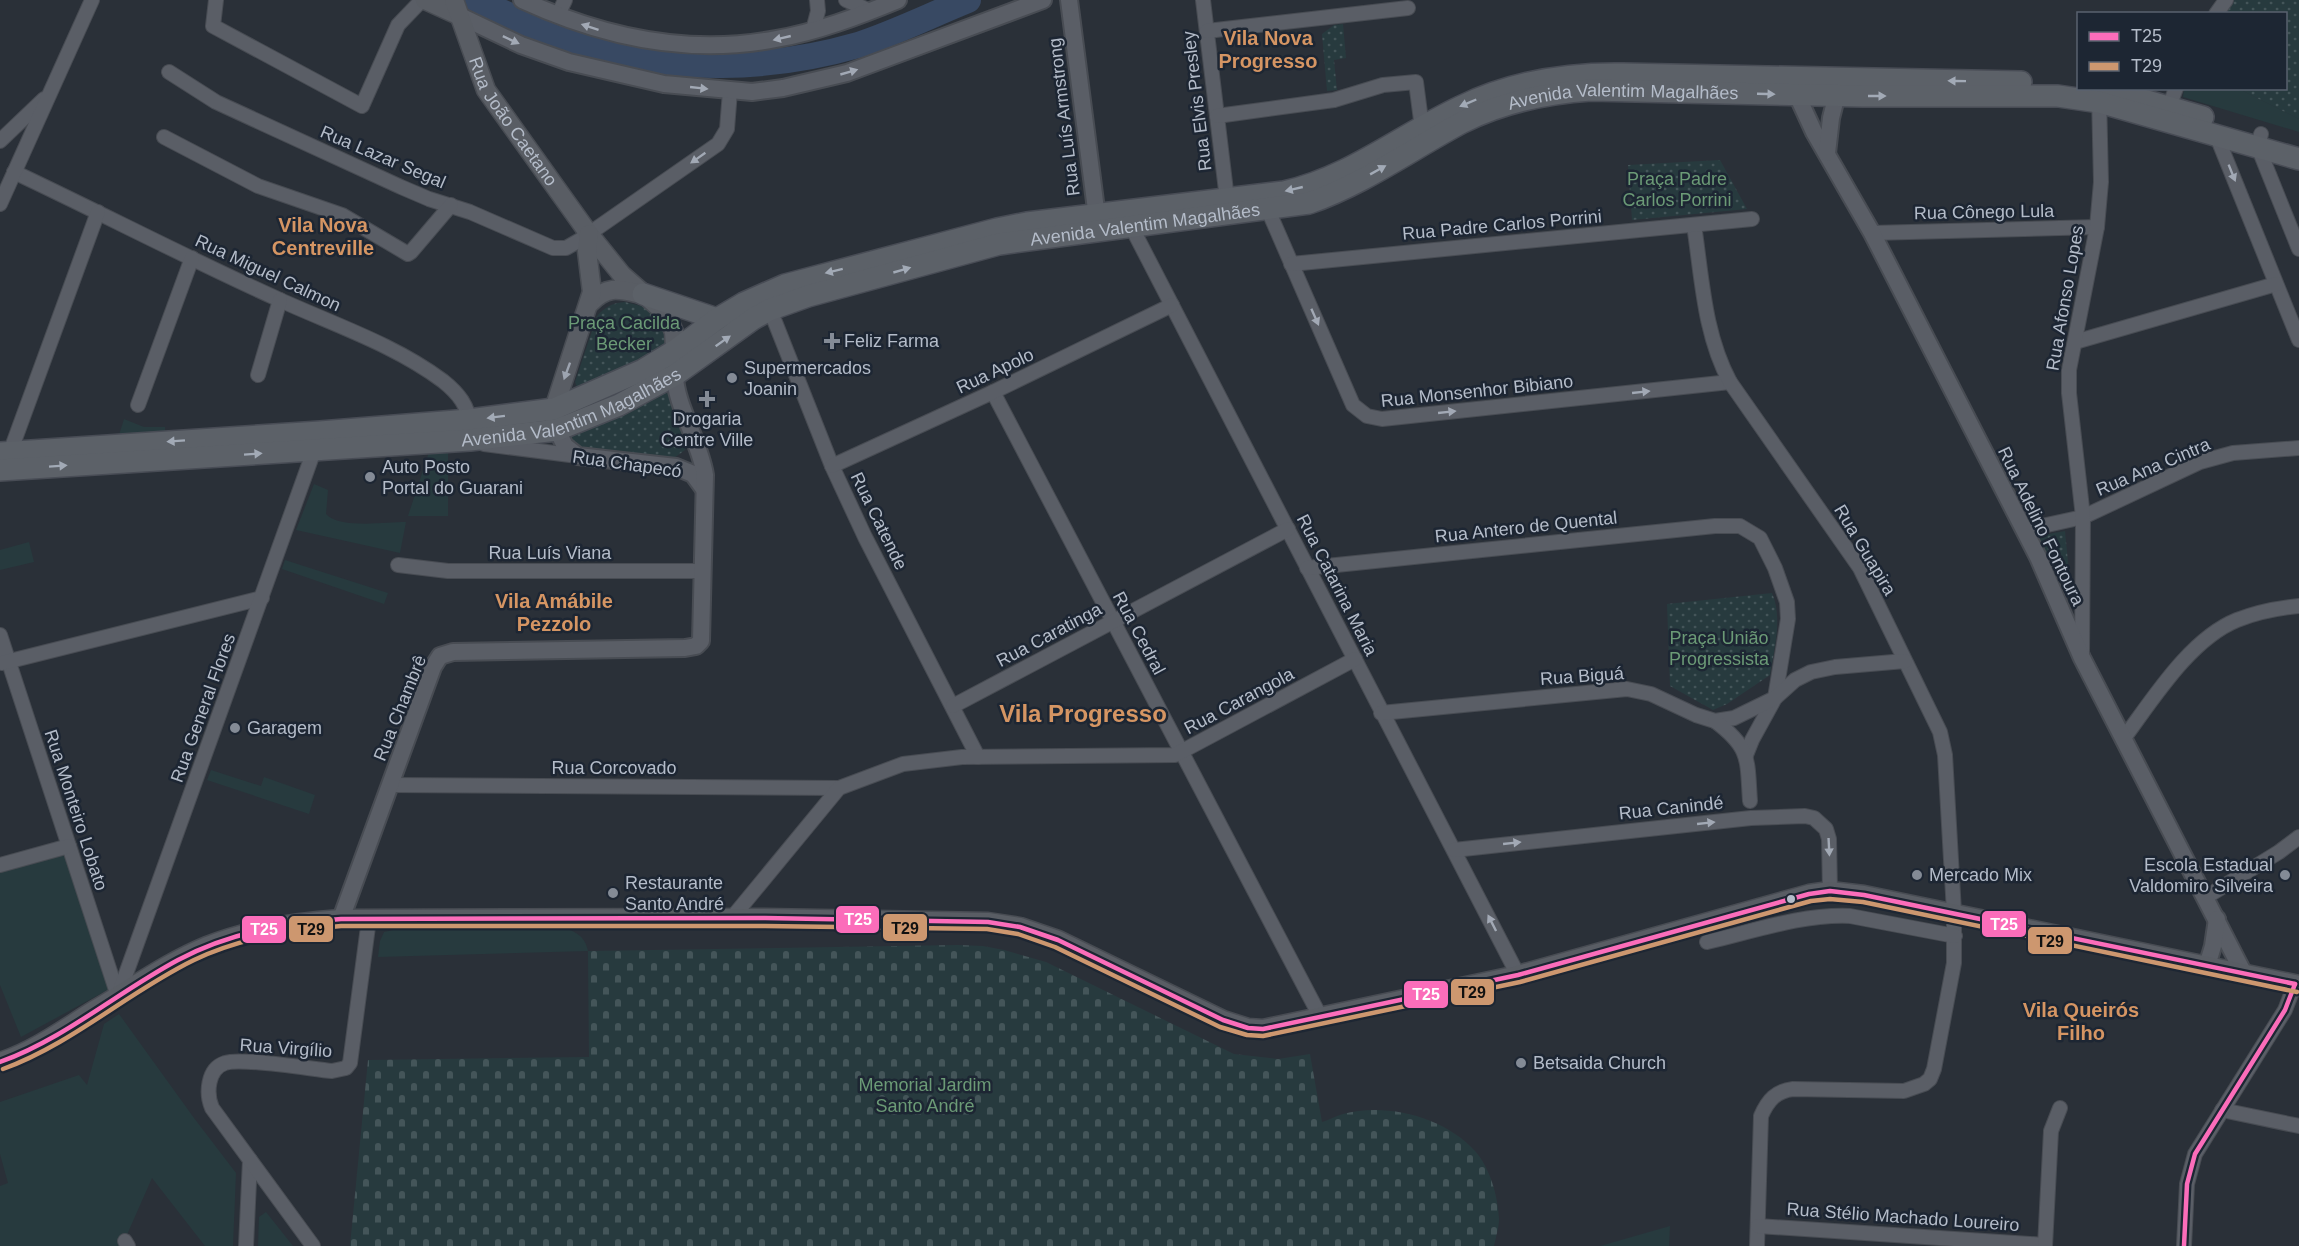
<svg xmlns="http://www.w3.org/2000/svg" width="2299" height="1246" font-family="Arial,sans-serif">
<style>
.green{fill:#273a3e}
.cemetery{fill:url(#cemetery-stones)}
.park{fill:url(#park-dots)}
.lines{fill:none;stroke-linecap:round;stroke-linejoin:round}
.river{stroke:#384963;stroke-width:26}
.minor-casing{stroke:#484c53;stroke-width:16}
.tertiary-casing{stroke:#484c53;stroke-width:20}
.secondary-casing{stroke:#484c53;stroke-width:21}
.primary-casing{stroke:#484c55;stroke-width:24}
.minor{stroke:#5a5e66;stroke-width:14}
.tertiary{stroke:#5a5e66;stroke-width:16}
.secondary{stroke:#595d64;stroke-width:18}
.primary{stroke:#5c6168;stroke-width:21}
.bus-1-casing{stroke:#1d2633;stroke-width:9}
.bus-2-casing{stroke:#1d2633;stroke-width:9}
.bus-1{stroke:#fb6dba;stroke-width:4.5}
.bus-2{stroke:#cd976f;stroke-width:4.5}
.oneway{fill:#a2a9b5}
.oneway2{fill:#a2aab6}
.oneway3{fill:#9da4b0}
.poi-dot{fill:#848b96;stroke:#1d2633;stroke-width:2}
.bus-dot{fill:#b4bcc9;stroke:#1d2633;stroke-width:2}
.labels{text-anchor:middle;stroke-width:5;stroke-linejoin:round;paint-order:stroke}
.street-label{font-size:18px;fill:#b4bcc9;stroke:#1d2633}
.park-label{font-size:18px;fill:#6b9a76;stroke:#1d2633}
.poi-label{font-size:18px;fill:#b4bcc9;stroke:#1d2633;text-anchor:start}
.neighbourhood-label{font-size:20px;font-weight:bold;fill:#d59563;stroke:#1d2633}
.district-label{font-size:24px;font-weight:bold;fill:#d59563;stroke:#1d2633}
.line-badge{stroke:#1d2633;stroke-width:2}
.badge-label{font-size:16px;text-anchor:middle;font-weight:bold;fill:#fff}
.pale-badge-label{font-size:16px;text-anchor:middle;font-weight:bold;fill:#111}
</style>
<defs>
<pattern id="cemetery-stones" width="16" height="16" patternUnits="userSpaceOnUse" patternTransform="scale(1.5)"><rect width="16" height="16" fill="#273a3e"/><path d="M2 7V4a2 2 0 0 1 4 0v3zM10 15v-3a2 2 0 0 1 4 0v3z" fill="#445559"/></pattern>
<pattern id="park-dots" width="8" height="8" patternUnits="userSpaceOnUse" patternTransform="scale(1.5)"><rect width="8" height="8" fill="#273a3e"/><path d="M2 2h.1M6 6h.1" fill="none" stroke="#445559" stroke-width="1.8" stroke-linecap="round"/></pattern>
</defs>
<rect width="100%" height="100%" fill="#2a3038"/>
<g class="green">
<path d="M2184,89H2239L2299,119V132L2183,97Z"/>
<path d="M124,419L144,427H165V434L118,438Z"/>
<path d="M430,449H448V516H408Z"/>
<path d="M314,484L328,490L326,514C339,529 386,522 406,522L400,553L296,530Z"/>
<path d="M29,542L34,562L0,570V550Z"/>
<path d="M285,560L388,593L384,604L282,569Z"/>
<path d="M211,770L261,786L264,777L315,795L309,814L207,780Z"/>
<path d="M69,846L115,986L21,1037L0,985V869Z"/>
<path d="M393,930H570C581,935 585,939 588,951L378,957L380,941L384,932Z"/>
<path d="M119,1014L194,1118L236,1173L233,1246H205L152,1178L122,1246H0V1186L8,1183L0,1154V1102L79,1075L87,1085L104,1024Z"/>
<path d="M266,1212L293,1246H258L259,1217Z"/>
<path d="M1670,1226L1669,1246H1600Z"/>
</g>
<path class="cemetery" d="M958,945L983,946L1004,950L1046,962L1234,1054L1278,1059L1310,1054L1322,1122C1329,1120 1336,1116 1343,1114C1386,1102 1445,1117 1475,1151C1490,1168 1498,1196 1499,1219C1499,1227 1496,1237 1494,1246H350L368,1060L589,1057L588,951Z"/>
<g class="park">
<path d="M2218,0H2299V119L2239,89L2286,88V14H2208Z"/>
<path d="M1343,24L1346,58L1334,60L1337,90L1327,91L1322,34L1334,25Z"/>
<path d="M1720,160L1747,209L1632,220L1628,165Z"/>
<path d="M625,302L657,310L670,333L665,348L578,390L575,382L597,316C605,307 612,303 625,302Z"/>
<path d="M667,392L689,437L685,450L674,458L577,449L567,432L590,427Z"/>
<path d="M2065,531L2072,603L2038,536Z"/>
<path d="M1772,593C1783,618 1774,649 1770,675L1727,704L1713,710L1670,686L1667,604Z"/>
</g>
<g class="lines">
<path class="river" d="M474,0C511,16 548,34 588,46C674,73 771,70 858,45C895,33 931,15 968,0"/>
<defs>
<g id="minor">
<path d="M216,0L213,26L362,106L398,25L422,0"/>
<path d="M846,0L870,11"/>
<path d="M1203,0L1227,199"/>
<path d="M2216,14L2226,0"/>
<path d="M558,15L565,0"/>
<path d="M813,30L818,11L817,0"/>
<path d="M1207,31L1408,8"/>
<path d="M169,72L216,102L401,187L429,199L470,212L553,248H566L580,240L718,144L727,129L730,91"/>
<path d="M2167,113L2176,88"/>
<path d="M1217,116L1334,100L1383,85L1416,82L1422,128"/>
<path d="M2215,132L2299,340"/>
<path d="M2261,134L2258,147L2299,249"/>
<path d="M164,137L258,186L342,215L408,254L411,252L451,205"/>
<path d="M0,141L44,99"/>
<path d="M14,172C103,214 191,260 280,300C335,325 395,345 443,381C458,393 469,406 470,426"/>
<path d="M1265,203L1353,405L1367,416L1382,419L1730,382"/>
<path d="M0,204L92,0"/>
<path d="M1131,221V226L1518,975"/>
<path d="M1694,225C1702,278 1704,334 1730,382L1860,568L1940,732L1945,755L1954,912V963L1934,1069L1930,1079L1924,1084L1904,1091L1793,1089C1776,1091 1768,1100 1761,1116L1757,1246"/>
<path d="M1872,233L2097,227"/>
<path d="M1291,264L1752,219"/>
<path d="M765,303L775,322L832,466L865,537L978,757"/>
<path d="M2075,342L2276,284"/>
<path d="M258,375L280,300"/>
<path d="M993,392L1321,1018"/>
<path d="M138,405L192,258"/>
<path d="M484,444L578,456"/>
<path d="M8,458L98,212"/>
<path d="M832,466L993,392L1172,305"/>
<path d="M2024,530L2083,517L2200,462L2233,453L2299,448"/>
<path d="M398,565L448,571H703"/>
<path d="M1307,568L1715,526H1740L1760,538L1775,568L1787,602L1788,619L1775,698L1752,740L1746,755"/>
<path d="M0,635L118,996"/>
<path d="M2082,656L2083,517L2069,393V370L2097,227L2101,182L2099,96"/>
<path d="M2,663L262,598"/>
<path d="M953,706L1288,529"/>
<path d="M1381,713L1627,689L1651,694L1696,715L1715,721L1734,718L1775,698L1795,680L1811,672L1835,667L1905,661"/>
<path d="M1715,721C1751,748 1747,759 1750,801"/>
<path d="M2124,738C2153,699 2190,639 2237,620C2257,612 2278,608 2299,606"/>
<path d="M390,785L839,788"/>
<path d="M1454,850L1751,818L1805,816L1814,818L1826,829L1829,839L1830,891"/>
<path d="M0,865L69,846"/>
<path d="M2206,897L2279,852L2299,837"/>
<path d="M731,919L839,788L903,764L962,757L1175,755L1355,659"/>
<path d="M1707,942C1754,931 1802,914 1850,916L1955,936"/>
<path d="M118,996L316,445"/>
<path d="M2222,1110L2299,1126"/>
<path d="M1758,1226L2045,1245"/>
<path d="M125,1241L128,1246"/>
<path d="M246,1246L250,1160"/>
<path d="M313,1246L212,1108C206,1094 207,1069 225,1063C241,1057 311,1069 332,1071L346,1068L350,1063L369,919"/>
<path d="M2045,1246L2051,1131L2060,1108"/>
<path d="M2184,1246L2187,1184L2195,1154L2285,1010L2295,984"/>
</g>
<g id="tertiary">
<path d="M522,0C602,37 688,56 776,39C817,32 859,16 898,0"/>
<path d="M1069,0L1098,225"/>
<path d="M458,15L521,45L569,62L664,84L752,92L783,88L847,73L1043,0"/>
<path d="M1796,85L1797,95L1814,132L1872,233L2038,557L2082,658L2244,974"/>
<path d="M1827,153L1831,118L1839,86"/>
<path d="M557,430L565,446L578,456L676,467L693,474L704,489"/>
<path d="M341,919L433,667L440,656L453,652L685,648L696,646L701,641L705,475C700,442 675,404 675,375"/>
<path d="M2207,966L2213,946L2217,919"/>
</g>
<g id="secondary">
<path d="M425,0L458,15"/>
<path id="s1" d="M454,0L486,90L589,234L622,275L662,310L669,320L674,332L676,361"/>
<path d="M590,303C607,285 619,289 641,294"/>
<path d="M555,420L554,409L592,292L587,251L589,234"/>
<path d="M0,1062C35,1051 65,1028 96,1009C132,988 168,962 207,946C250,929 295,922 341,919L765,918L988,922L1020,927L1058,940L1223,1020L1248,1028L1263,1029L1518,975L1809,894L1830,891L1864,895L2299,985"/>
</g>
<g id="primary">
<path d="M2102,88L2203,117"/>
<path d="M643,294L717,319"/>
<path d="M0,453L320,432L469,420L554,409L643,370L676,350L717,319L744,303L785,285L997,229L1027,223L1284,192C1350,177 1399,136 1460,107C1511,82 1567,73 1623,74L2021,82"/>
<path id="s2" d="M0,470L470,440L557,430L619,405L675,375L753,319L769,310L808,296L999,244L1309,203C1364,184 1412,149 1463,122C1503,102 1547,93 1591,90L1862,96H2058L2099,102L2299,159"/>
</g>
</defs>
<use href="#minor" class="minor-casing"/>
<use href="#tertiary" class="tertiary-casing"/>
<use href="#secondary" class="secondary-casing"/>
<use href="#primary" class="primary-casing"/>
<use href="#minor" class="minor"/>
<use href="#tertiary" class="tertiary"/>
<use href="#secondary" class="secondary"/>
<use href="#primary" class="primary"/>
<defs>
<g id="bus-1">
<path d="M0,1062C64,1039 118,992 178,960C229,933 284,923 341,919L765,918L988,922L1020,927L1058,940L1223,1020L1248,1028L1263,1029L1518,975L1809,894L1830,891L1864,895L2295,984"/>
<path d="M2184,1246L2187,1184L2195,1154L2285,1010L2295,984"/>
</g>
<path id="bus-2" d="M3,1069C72,1044 128,992 194,960C240,938 291,930 341,926H765L987,929L1018,934L1055,947L1220,1027L1247,1035L1263,1036L1520,982L1811,901L1830,899L1863,902L2297,992"/>
</defs>
<use href="#bus-1" class="bus-1-casing"/>
<use href="#bus-2" class="bus-2-casing"/>
<use href="#bus-1" class="bus-1"/>
<use href="#bus-2" class="bus-2"/>
</g>
<defs><path id="oneway-solid" d="M-6-.8H1V-3.2L6.5 0L1 3.2V.8H-6Z" transform="scale(1.5)"/></defs>
<g class="oneway">
<use href="#oneway-solid" transform="translate(590 27) rotate(-162)"/>
<use href="#oneway-solid" transform="translate(782 38) rotate(167)"/>
<use href="#oneway-solid" transform="translate(511 40) rotate(25)"/>
<use href="#oneway-solid" transform="translate(849 72) rotate(-16)"/>
<use href="#oneway-solid" transform="translate(699 88) rotate(6)"/>
<use href="#oneway-solid" transform="translate(698 158) rotate(145)"/>
<use href="#oneway-solid" transform="translate(2232 173) rotate(68)"/>
<use href="#oneway-solid" transform="translate(1315 317) rotate(66)"/>
<use href="#oneway-solid" transform="translate(1641 392) rotate(-6)"/>
<use href="#oneway-solid" transform="translate(1447 412) rotate(-6)"/>
<use href="#oneway-solid" transform="translate(1706 823) rotate(-6)"/>
<use href="#oneway-solid" transform="translate(1512 843) rotate(-6)"/>
<use href="#oneway-solid" transform="translate(1829 847) rotate(87)"/>
<use href="#oneway-solid" transform="translate(1492 923) rotate(-117)"/>
</g>
<g class="oneway2">
<use href="#oneway-solid" transform="translate(1957 81) rotate(-179)"/>
<use href="#oneway-solid" transform="translate(1766 94) rotate(2)"/>
<use href="#oneway-solid" transform="translate(1877 96)"/>
<use href="#oneway-solid" transform="translate(1468 103) rotate(157)"/>
<use href="#oneway-solid" transform="translate(1378 170) rotate(-29)"/>
<use href="#oneway-solid" transform="translate(1294 189) rotate(167)"/>
<use href="#oneway-solid" transform="translate(902 270) rotate(-16)"/>
<use href="#oneway-solid" transform="translate(834 271) rotate(166)"/>
<use href="#oneway-solid" transform="translate(723 341) rotate(-35)"/>
<use href="#oneway-solid" transform="translate(496 417) rotate(173)"/>
<use href="#oneway-solid" transform="translate(176 441) rotate(176)"/>
<use href="#oneway-solid" transform="translate(253 454) rotate(-4)"/>
<use href="#oneway-solid" transform="translate(58 466) rotate(-4)"/>
</g>
<use class="oneway3" href="#oneway-solid" transform="translate(567 371) rotate(110)"/>
<g class="poi-dot">
<path d="M829 332h6v6h6v6h-6v6h-6v-6h-6v-6h6z"/>
<circle cx="732" cy="378" r="6"/>
<path d="M704 390h6v6h6v6h-6v6h-6v-6h-6v-6h6z"/>
<circle cx="370" cy="477" r="6"/>
<circle cx="235" cy="728" r="6"/>
<circle cx="1917" cy="875" r="6"/>
<circle cx="2285" cy="875" r="6"/>
<circle cx="613" cy="893" r="6"/>
<circle cx="1521" cy="1063" r="6"/>
</g>
<circle class="bus-dot" cx="1791" cy="899" r="5"/>
<g class="labels">
<g class="street-label">
<text dy="6" stroke="none"><textPath href="#s2" startOffset="1694">Avenida Valentim Magalhães</textPath></text>
<text transform="translate(1197 101) rotate(-97)" y="6">Rua Elvis Presley</text>
<text transform="translate(1064 117) rotate(-97)" y="6">Rua Luís Armstrong</text>
<text dy="6" stroke="none"><textPath href="#s1" startOffset="136">Rua João Caetano</textPath></text>
<text transform="translate(383 157) rotate(23)" y="6">Rua Lazar Segal</text>
<text transform="translate(1984 212) rotate(-1)" y="6">Rua Cônego Lula</text>
<text dy="6" stroke="none"><textPath href="#s2" startOffset="1190">Avenida Valentim Magalhães</textPath></text>
<text transform="translate(1502 225) rotate(-5)" y="6">Rua Padre Carlos Porrini</text>
<text transform="translate(268 273) rotate(25)" y="6">Rua Miguel Calmon</text>
<text transform="translate(2065 298) rotate(-80)" y="6">Rua Afonso Lopes</text>
<text transform="translate(995 371) rotate(-25)" y="6">Rua Apolo</text>
<text transform="translate(1477 391) rotate(-6)" y="6">Rua Monsenhor Bibiano</text>
<text dy="6" stroke="none"><textPath href="#s2" startOffset="578">Avenida Valentim Magalhães</textPath></text>
<text transform="translate(627 464) rotate(8)" y="6">Rua Chapecó</text>
<text transform="translate(2153 467) rotate(-23)" y="6">Rua Ana Cintra</text>
<text transform="translate(879 521) rotate(64)" y="6">Rua Catende</text>
<text transform="translate(2041 526) rotate(64)" y="6">Rua Adelino Fontoura</text>
<text transform="translate(1526 527) rotate(-6)" y="6">Rua Antero de Quental</text>
<text transform="translate(1865 550) rotate(59)" y="6">Rua Guapira</text>
<text x="550" y="559">Rua Luís Viana</text>
<text transform="translate(1337 585) rotate(63)" y="6">Rua Catarina Maria</text>
<text transform="translate(1139 633) rotate(62)" y="6">Rua Cedral</text>
<text transform="translate(1049 635) rotate(-28)" y="6">Rua Caratinga</text>
<text transform="translate(1582 676) rotate(-4)" y="6">Rua Biguá</text>
<text transform="translate(1239 701) rotate(-28)" y="6">Rua Carangola</text>
<text transform="translate(203 708) rotate(-70)" y="6">Rua General Flores</text>
<text transform="translate(400 708) rotate(-68)" y="6">Rua Chambrê</text>
<text x="614" y="774">Rua Corcovado</text>
<text transform="translate(1671 808) rotate(-6)" y="6">Rua Canindé</text>
<text transform="translate(76 810) rotate(72)" y="6">Rua Monteiro Lobato</text>
<text transform="translate(286 1048) rotate(4)" y="6">Rua Virgílio</text>
<text transform="translate(1903 1217) rotate(4)" y="6">Rua Stélio Machado Loureiro</text>
</g>
<g class="park-label">
<text x="1677" y="185">Praça Padre<tspan x="1677" dy="21">Carlos Porrini</tspan></text>
<text x="624" y="329">Praça Cacilda<tspan x="624" dy="21">Becker</tspan></text>
<text x="1719" y="644">Praça União<tspan x="1719" dy="21">Progressista</tspan></text>
<text x="925" y="1091">Memorial Jardim<tspan x="925" dy="21">Santo André</tspan></text>
</g>
<g class="poi-label">
<text x="844" y="347">Feliz Farma</text>
<text x="744" y="374">Supermercados<tspan x="744" dy="21">Joanin</tspan></text>
<text x="707" y="425" text-anchor="middle">Drogaria<tspan x="707" dy="21">Centre Ville</tspan></text>
<text x="382" y="473">Auto Posto<tspan x="382" dy="21">Portal do Guarani</tspan></text>
<text x="247" y="734">Garagem</text>
<text x="2273" y="871" text-anchor="end">Escola Estadual<tspan x="2273" dy="21">Valdomiro Silveira</tspan></text>
<text x="1929" y="881">Mercado Mix</text>
<text x="625" y="889">Restaurante<tspan x="625" dy="21">Santo André</tspan></text>
<text x="1533" y="1069">Betsaida Church</text>
</g>
<g class="neighbourhood-label">
<text x="1268" y="45">Vila Nova<tspan x="1268" dy="23">Progresso</tspan></text>
<text x="323" y="232">Vila Nova<tspan x="323" dy="23">Centreville</tspan></text>
<text x="554" y="608">Vila Amábile<tspan x="554" dy="23">Pezzolo</tspan></text>
<text x="2081" y="1017">Vila Queirós<tspan x="2081" dy="23">Filho</tspan></text>
</g>
<g class="district-label">
<text x="1083" y="722">Vila Progresso</text>
</g>
</g>
<g class="line-badge">
<rect x="835" y="905" width="45" height="29" rx="6" fill="#fb6dba"/>
<rect x="1981" y="910" width="46" height="28" rx="6" fill="#fb6dba"/>
<rect x="882" y="913" width="46" height="29" rx="6" fill="#cd976f"/>
<rect x="288" y="915" width="46" height="28" rx="6" fill="#cd976f"/>
<rect x="241" y="915" width="46" height="29" rx="6" fill="#fb6dba"/>
<rect x="2027" y="926" width="46" height="29" rx="6" fill="#cd976f"/>
<rect x="1450" y="978" width="45" height="28" rx="6" fill="#cd976f"/>
<rect x="1403" y="980" width="46" height="29" rx="6" fill="#fb6dba"/>
</g>
<g class="badge-label">
<text x="858" y="925">T25</text>
<text x="2004" y="930">T25</text>
<text x="264" y="935">T25</text>
<text x="1426" y="1000">T25</text>
</g>
<g class="pale-badge-label">
<text x="905" y="934">T29</text>
<text x="311" y="935">T29</text>
<text x="2050" y="947">T29</text>
<text x="1472" y="998">T29</text>
</g>
<rect x="2077" y="12" width="210" height="78" fill="#1d2633" stroke="#59626f" stroke-width="1.5"/>
<rect x="2089" y="32" width="30" height="9" fill="#fb6dba" stroke="#59626f" stroke-width="1.5"/>
<text x="2131" y="42" font-size="18" fill="#b4bcc9">T25</text>
<rect x="2089" y="62" width="30" height="9" fill="#cd976f" stroke="#59626f" stroke-width="1.5"/>
<text x="2131" y="72" font-size="18" fill="#b4bcc9">T29</text>
</svg>
